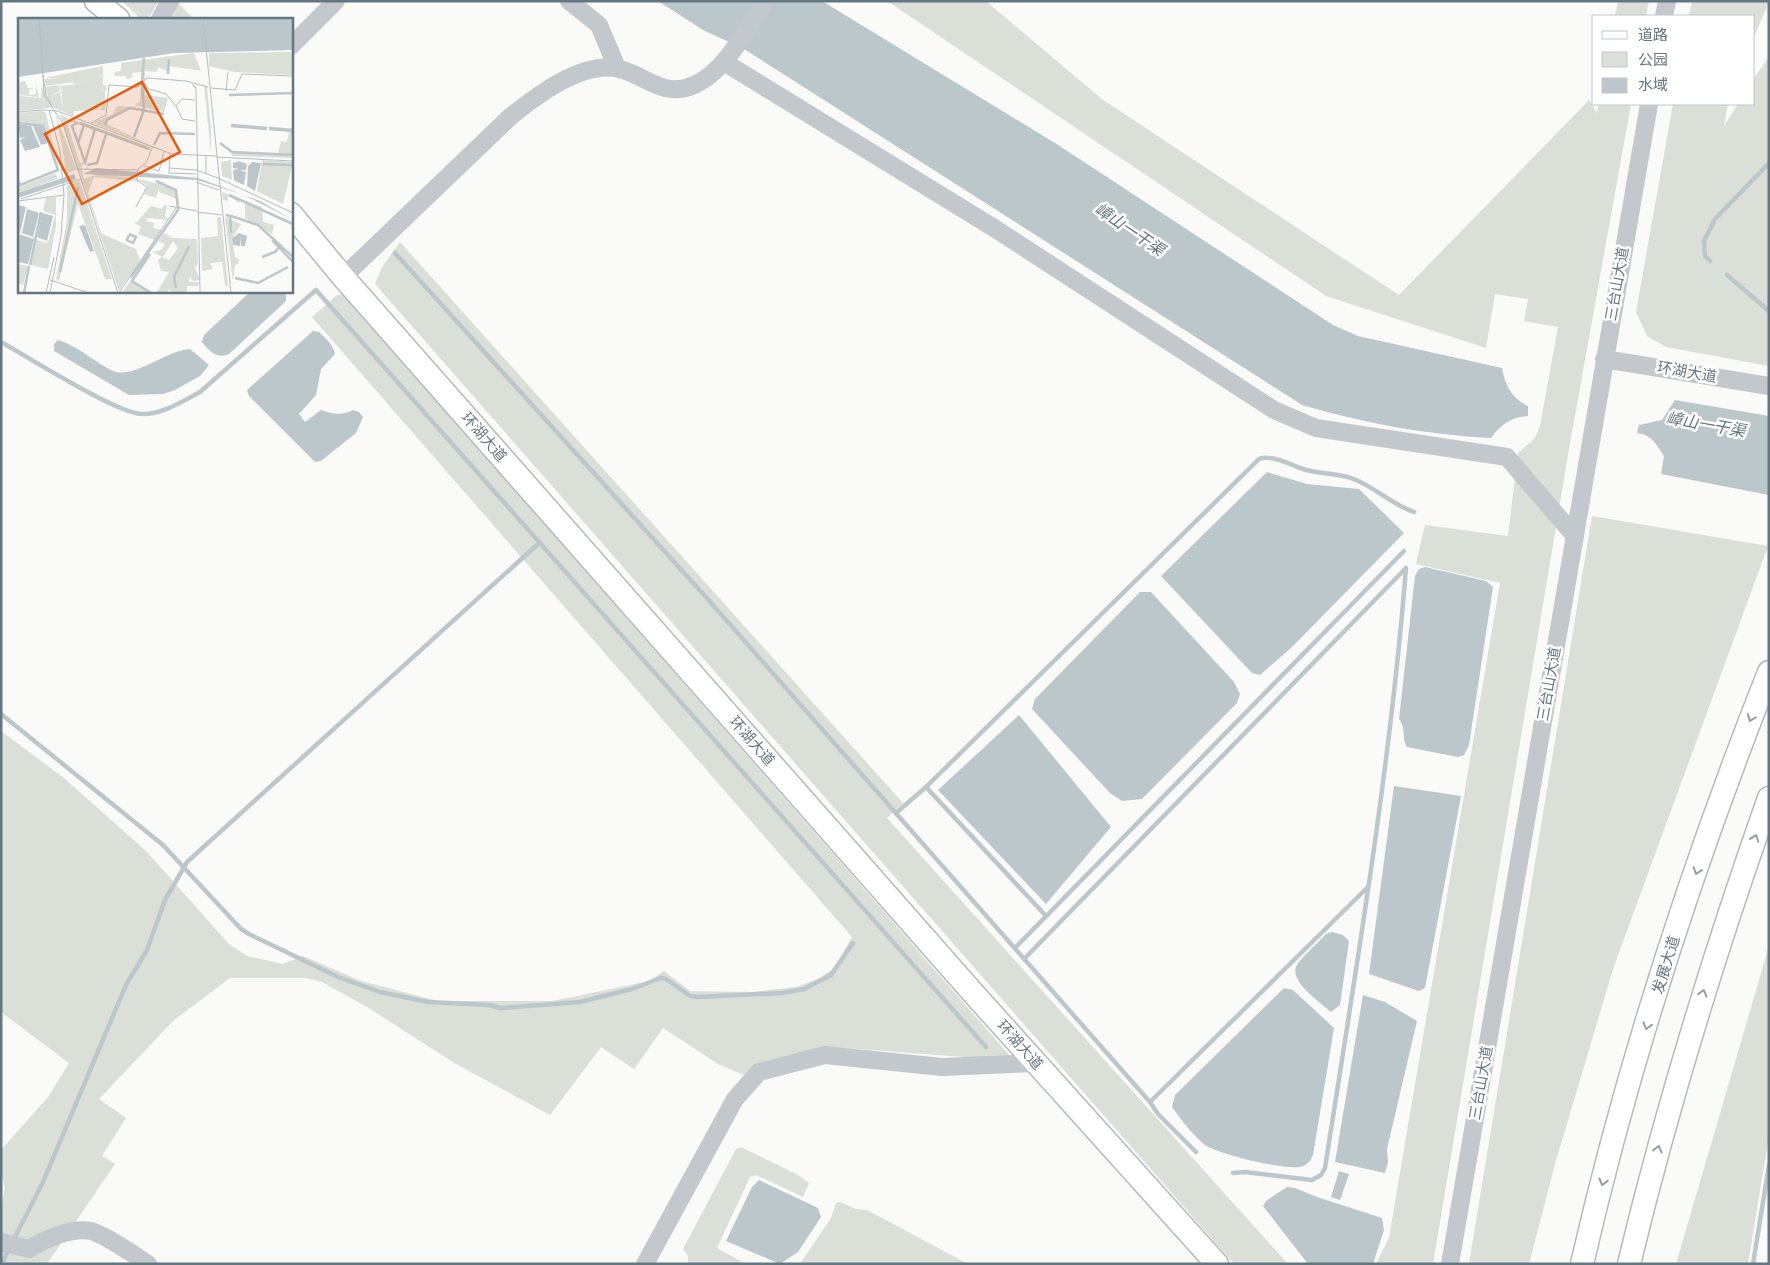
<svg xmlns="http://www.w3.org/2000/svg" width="1770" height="1265" font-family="'Fira Sans','Noto Sans SC',sans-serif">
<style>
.green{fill:#dadfd7}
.water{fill:#bbc7cb}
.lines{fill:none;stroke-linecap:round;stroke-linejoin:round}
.stream{stroke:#bbc7cb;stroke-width:4.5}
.major-casing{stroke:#b5babe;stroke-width:25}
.minor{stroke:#c3c8cc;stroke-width:18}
.major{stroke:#fff;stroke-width:22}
.oneway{stroke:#939fa8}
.labels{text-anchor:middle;stroke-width:5;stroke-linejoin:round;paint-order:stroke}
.street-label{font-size:15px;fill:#657683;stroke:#fff}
.water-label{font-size:16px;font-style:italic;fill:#60757c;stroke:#fff}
.inset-river{fill:none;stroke:#bbc7cb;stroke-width:2.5}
.inset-road{fill:none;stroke:#b5bdc2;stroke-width:1}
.view{fill:#e8590c;fill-opacity:0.15;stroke:#e8590c;stroke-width:2.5}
.inset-edge{fill:none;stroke:#657683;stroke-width:2.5}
</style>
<rect width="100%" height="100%" fill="#fafaf8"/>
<g class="green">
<path d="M122,1H159L148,19H141Z"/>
<path d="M887,1H984L988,3L1103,100L1399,295L1589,100L1597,113L1599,104H1631L1569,449L1433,1264H1376L1389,1238L1500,583L1416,564L1425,525L1508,536L1518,453L1535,438L1540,426L1558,327L1524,321L1528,299L1495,294L1486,348L1326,296Z"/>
<path d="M1618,1H1649L1646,16H1615Z"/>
<path d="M1692,1H1769V2L1754,37V16H1689Z"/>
<path d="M178,3L194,19H168Z"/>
<path d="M1769,57V366L1666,347L1647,336L1636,312L1673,104H1728L1724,126L1738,104H1754V78Z"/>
<path d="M400,242L903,803L887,818L1288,1264H1234L375,284L382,267Z"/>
<path d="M343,294L1011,1057H963L834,1047L756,1065L746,1076L718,1064L663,1028L634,1069L601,1047L550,1115L456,1064L367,1007L322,982L306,978H230L173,1021L99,1099L126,1118L102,1156L115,1164L47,1264H1V1208L5,1188L1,1171V1150L48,1097L69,1063L1,1012V731L64,778L146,851L229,944L247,956L283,964L303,956L361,981L438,1001H553L649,981L664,971L690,991L752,992L796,987L818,979L834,968L852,937L312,317L337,295Z"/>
<path d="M1592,516L1768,546L1613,969L1555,1164L1529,1264H1469Z"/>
<path d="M1769,946V1136L1748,1264H1676Z"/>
<path d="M741,1147L800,1176L809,1183L803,1197L756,1175L750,1177L717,1248L746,1264H688V1256L683,1249L736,1149Z"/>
<path d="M840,1202L856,1209L867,1210L968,1264H800L831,1218L836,1203Z"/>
</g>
<g class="water">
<path d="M658,1H822L1055,143L1333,325L1358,336L1502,368C1505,385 1511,398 1528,406V416C1511,417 1501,424 1491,438C1428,435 1363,423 1302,405L744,49L703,30Z"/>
<path d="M251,291H283L286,295V301L229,354C217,359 210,352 202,342L204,335Z"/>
<path d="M313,331L319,332C325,338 333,344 335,354L321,369L316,395L299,414L305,422L321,410C332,414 342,416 353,410L359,412L363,417L356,433L321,461L315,462L249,396L247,390Z"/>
<path d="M58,340C79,346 99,366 116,372C136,377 168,350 190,349L209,365L200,376L175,390L163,394L129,395L54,351V344Z"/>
<path d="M1675,400L1769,416V495L1661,474L1664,456C1656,444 1652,435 1637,433L1639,425L1662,420Z"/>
<path d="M1267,472L1307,484L1359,489L1404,533L1292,647L1260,675L1252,673L1161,576Z"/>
<path d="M1425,567L1486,581L1493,587L1469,745L1464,755L1458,757L1407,747C1401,737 1407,730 1399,719L1415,576L1419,569Z"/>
<path d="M1140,592H1151L1234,682L1240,694L1237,703L1142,799L1122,801L1110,793L1032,709L1035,699Z"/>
<path d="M1019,715L1111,827L1046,904L938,790Z"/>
<path d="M1394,786L1461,796L1425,988L1419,991L1369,974Z"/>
<path d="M1332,932L1343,935L1349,941L1340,1005L1331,1012C1321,1003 1290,982 1296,967C1300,958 1319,942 1326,934Z"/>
<path d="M1284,988L1293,990L1334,1028L1313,1155C1311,1160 1308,1164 1303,1166C1289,1172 1218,1154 1205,1145C1192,1134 1182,1121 1172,1107L1175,1095Z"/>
<path d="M1363,995L1385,1002L1417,1021L1387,1149L1388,1162L1385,1173L1335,1162Z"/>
<path d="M1339,1171L1349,1174L1340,1200L1331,1197Z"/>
<path d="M759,1180L818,1208L821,1217L798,1252L780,1264L726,1241L752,1187Z"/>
<path d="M1287,1187L1295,1188L1317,1197L1382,1218L1384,1230L1373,1264H1308L1263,1206L1266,1201Z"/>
</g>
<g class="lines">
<g class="stream">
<path d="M395,253L704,595L1150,1102L1158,1114L1196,1152"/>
<path d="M1710,261L1705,256L1704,241L1715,219L1769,163"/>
<path d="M1727,275L1769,311"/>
<path d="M1,342C28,357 119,415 143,414C163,414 183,401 200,392L316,290L986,1047"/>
<path d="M1,714L163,845L241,929L249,934L338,977L380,992L428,1002L489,1005L500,1008L580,1002L632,989L661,978L666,979L690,996L698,997L782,993L804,989L831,975L853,943"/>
<path d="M926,787L1046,916"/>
<path d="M896,813L926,787L1259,459C1271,454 1291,465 1303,469C1321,475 1340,472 1356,480C1377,489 1393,505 1414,512"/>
<path d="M1015,948L1404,551"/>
<path d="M1024,959L1406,568C1390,769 1356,969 1325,1168L1321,1175L1312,1180L1245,1172L1233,1173"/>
<path d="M1150,1102L1368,887"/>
<path d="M13,1241L43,1182L126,985L147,950L165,900L187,862L539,543"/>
<path d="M2,1264L9,1248"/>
<path d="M1753,1264L1769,1165"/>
</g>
<defs>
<g id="major">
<path d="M96,1L118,19"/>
<path d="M291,214L343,277L974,994L1217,1264"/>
<path d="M1582,1264C1628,1063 1693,864 1769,672"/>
<path d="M1629,1264C1667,1106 1715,951 1769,798"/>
</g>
</defs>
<use href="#major" class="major-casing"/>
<g class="minor">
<path d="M569,1L599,25L617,68"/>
<path d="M1664,16L1667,1"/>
<path d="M160,19L170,1"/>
<path d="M291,46L336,1"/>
<path d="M724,62L994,228L1274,410L1316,428L1507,457L1574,535"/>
<path d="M343,277L510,117C536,96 579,63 615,68C632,70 648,84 665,88C711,99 745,33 765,1"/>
<path d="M1604,359L1769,386"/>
<path d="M1,1242L29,1249C45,1239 72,1227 91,1231C106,1235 134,1255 148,1264"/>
<path d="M645,1264L735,1099L759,1072L825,1055L942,1067L1036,1063"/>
<path d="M1450,1264L1649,104"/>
</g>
<use href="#major" class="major"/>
</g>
<defs><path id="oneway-chevron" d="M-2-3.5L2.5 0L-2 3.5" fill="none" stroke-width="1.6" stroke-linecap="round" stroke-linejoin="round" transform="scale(1.25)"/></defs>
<g class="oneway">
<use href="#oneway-chevron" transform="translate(1751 718) rotate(111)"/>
<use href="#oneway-chevron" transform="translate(1755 838) rotate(-71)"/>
<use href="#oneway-chevron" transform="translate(1697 871) rotate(109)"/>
<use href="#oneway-chevron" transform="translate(1703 993) rotate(-73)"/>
<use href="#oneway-chevron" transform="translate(1647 1026) rotate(107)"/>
<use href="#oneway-chevron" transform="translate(1658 1149) rotate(-76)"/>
<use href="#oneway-chevron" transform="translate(1603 1182) rotate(104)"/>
</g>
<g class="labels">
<g class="street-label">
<text transform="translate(1617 284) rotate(-80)" y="5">三台山大道</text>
<text transform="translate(1687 372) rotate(10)" y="5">环湖大道</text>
<text transform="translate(484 437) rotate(49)" y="5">环湖大道</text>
<text transform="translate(1549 684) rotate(-80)" y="5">三台山大道</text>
<text transform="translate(752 741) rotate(49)" y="5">环湖大道</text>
<text transform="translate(1666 965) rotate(-73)" y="5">发展大道</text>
<text transform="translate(1020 1045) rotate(48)" y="5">环湖大道</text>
<text transform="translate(1481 1083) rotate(-80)" y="5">三台山大道</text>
</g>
<g class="water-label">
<text transform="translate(1130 229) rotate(34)" y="6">嶂山一干渠</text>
<text transform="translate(1706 424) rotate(10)" y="6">嶂山一干渠</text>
</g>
</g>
<g transform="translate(18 18)">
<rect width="275" height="275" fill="#fafaf8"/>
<path d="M275,34V57L216,54L191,48V35ZM176,35L183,53L151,48L149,53L140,49L139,54L127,53V77L150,80L146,94L120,88L108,91L87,105L134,128L75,105L95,96L99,88L115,89L122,83L124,54L114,55V60L109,61L107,58H97L96,54L103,53V45ZM85,48V57L79,58H85V67H88V74L80,70L87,74V92H82L85,86H82L80,92L56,93L55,98L34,89L31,83L27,69L42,67V73L30,78L42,74L45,92L43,68L70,65L56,66L54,59L55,64L28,68L27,61L44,60H27ZM7,63L10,70H16L11,72V77L18,76V67L21,79L0,77V64ZM186,68L189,69L193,109V135ZM24,69L33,90L0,93V78L23,80ZM24,93L28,95L39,148L25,107L0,104V95ZM37,95L59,152L48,155L44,128ZM42,97L133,129L132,132L48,102L62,145L67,144L63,149L66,161L80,156L118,160L123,164L76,159L70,175L83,215L118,231L122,243L101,273ZM271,113L275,114V140L214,138L213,133L260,136L263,123L269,124ZM213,142L214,162L204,158L203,144ZM244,142L275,144L265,186L239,173ZM35,156H38L39,161L0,175V169ZM120,161L154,169L161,181V188L165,190L159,189V181L141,174V170L138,180L126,176L130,168ZM61,163L62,164L94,261H87L60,186L41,263L38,261L49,202V167ZM204,174L244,189L245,204L256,207L254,216L227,200V184L221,182V185L210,177V183L205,182ZM38,179V208L30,251L12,247L18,222L30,225L37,197L25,193L28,180ZM146,187L149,188L147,198L151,202L129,200V203L136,205L135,210L144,212L137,222L120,216L123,208L117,206L133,188L144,191ZM199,199H203L210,268H207L204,244L192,245L195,251L184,253L183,220L200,218ZM207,199L223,206L214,220L217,239L221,241L220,246L217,247L215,263ZM146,215L155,220L179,221L180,245L177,250L182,262L175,263L172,259L171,264H181L180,268H169V275H154L151,271L149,275L139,274L151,254L143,253L140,242L143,239L151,242L160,230L155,223L145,239L134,234L143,232L147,226L140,223ZM0,246L10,248L5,267L0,266ZM112,263L130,273L129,275H104Z" fill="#dadfd7"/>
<path d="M0,0H275V32L156,35L0,59ZM0,106L13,108L22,129L7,133L2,122L7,119L2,120ZM15,108L24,109L30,125L23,127ZM221,143L229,146L228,152H222L228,154L226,167L219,164L220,160L219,164L216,162L215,152L221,151L215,150V145ZM234,144L243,145L237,173L229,168L230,148ZM78,150L180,160L242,183L275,202L226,177L179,162L65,156ZM56,156L58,161L0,180V175ZM0,187L8,189L2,215H0ZM9,191L21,195L15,219L4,215ZM24,195L35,198L29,223L19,219ZM67,207L76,233L72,234L61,208ZM221,215L229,218L227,228H223L222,217V228L215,227L214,220ZM0,216L16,221L10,246L0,244Z" fill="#bbc7cb"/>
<path class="inset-river" d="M150,56L151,41M124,63L126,40M211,77L275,75M0,105L25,108L40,152L2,167L0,162M59,105L54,108L67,144L77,111M62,105L131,131M87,107L89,102L112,90L146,96M213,107L249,110M213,108L249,111M251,110L275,112M251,111L275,113M116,119L126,92L124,67M60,125L66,107M202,125L214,134L275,137M136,127L142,115L177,116M245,146L275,147M69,147L79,145L88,116M211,177L275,206M208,197L212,198L213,215M213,198L240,207L275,239M111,217L109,222L115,225L118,219L111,216M254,222L275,244M132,236L114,263L133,275M244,239L257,234L261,229M12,247L23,194M160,251L171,228M42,254L60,169M113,259L160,192L158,172L138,163M217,260L240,265L270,249M158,270L156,258L160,252M6,275L11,248"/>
<path class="inset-road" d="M21,0L25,57M185,0L213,275M25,57L28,77L34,89L26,77ZM126,65L131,71L148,76L158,88M174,66L178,70L182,275M193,70L217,72L224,56L275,58M208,73L210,54M177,82L164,81L158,88L164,101L177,103M34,89L45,106L100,275M24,92L39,93L154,136L198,138M31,92L42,133L46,177L43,218L32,275M0,94L24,92M73,105L88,97L91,67L120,69L129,60L168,63L190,69M152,136L151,155L178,156M188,138V155M198,139L275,143M126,148L141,153L146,133M152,150L178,152L200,160M60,151L120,152M200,160L275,195M178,164L201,172M3,181L63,161M0,183L46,177M151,188L179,193M118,189L129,169L119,162L120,151L128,145L135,128M179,194L204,197M32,262L71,275M28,275L36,239M101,275L158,190"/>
<path class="view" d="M124,64L162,134L64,186L27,116Z"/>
<rect width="275" height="275" class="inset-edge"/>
</g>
<rect width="1770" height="1265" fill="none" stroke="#657683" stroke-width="5"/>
<rect x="1592" y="15" width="162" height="90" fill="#ffffff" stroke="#c1c8cd"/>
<rect x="1602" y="31" width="25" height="8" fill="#ffffff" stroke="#c1c8cd"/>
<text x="1638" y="40" font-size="15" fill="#657683">道路</text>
<rect x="1602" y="52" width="25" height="15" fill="#dadfd7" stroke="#c1c8cd"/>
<text x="1638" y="65" font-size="15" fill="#657683">公园</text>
<rect x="1602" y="78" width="25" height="15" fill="#bbc7cb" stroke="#c1c8cd"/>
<text x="1638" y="90" font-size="15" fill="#657683">水域</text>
</svg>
